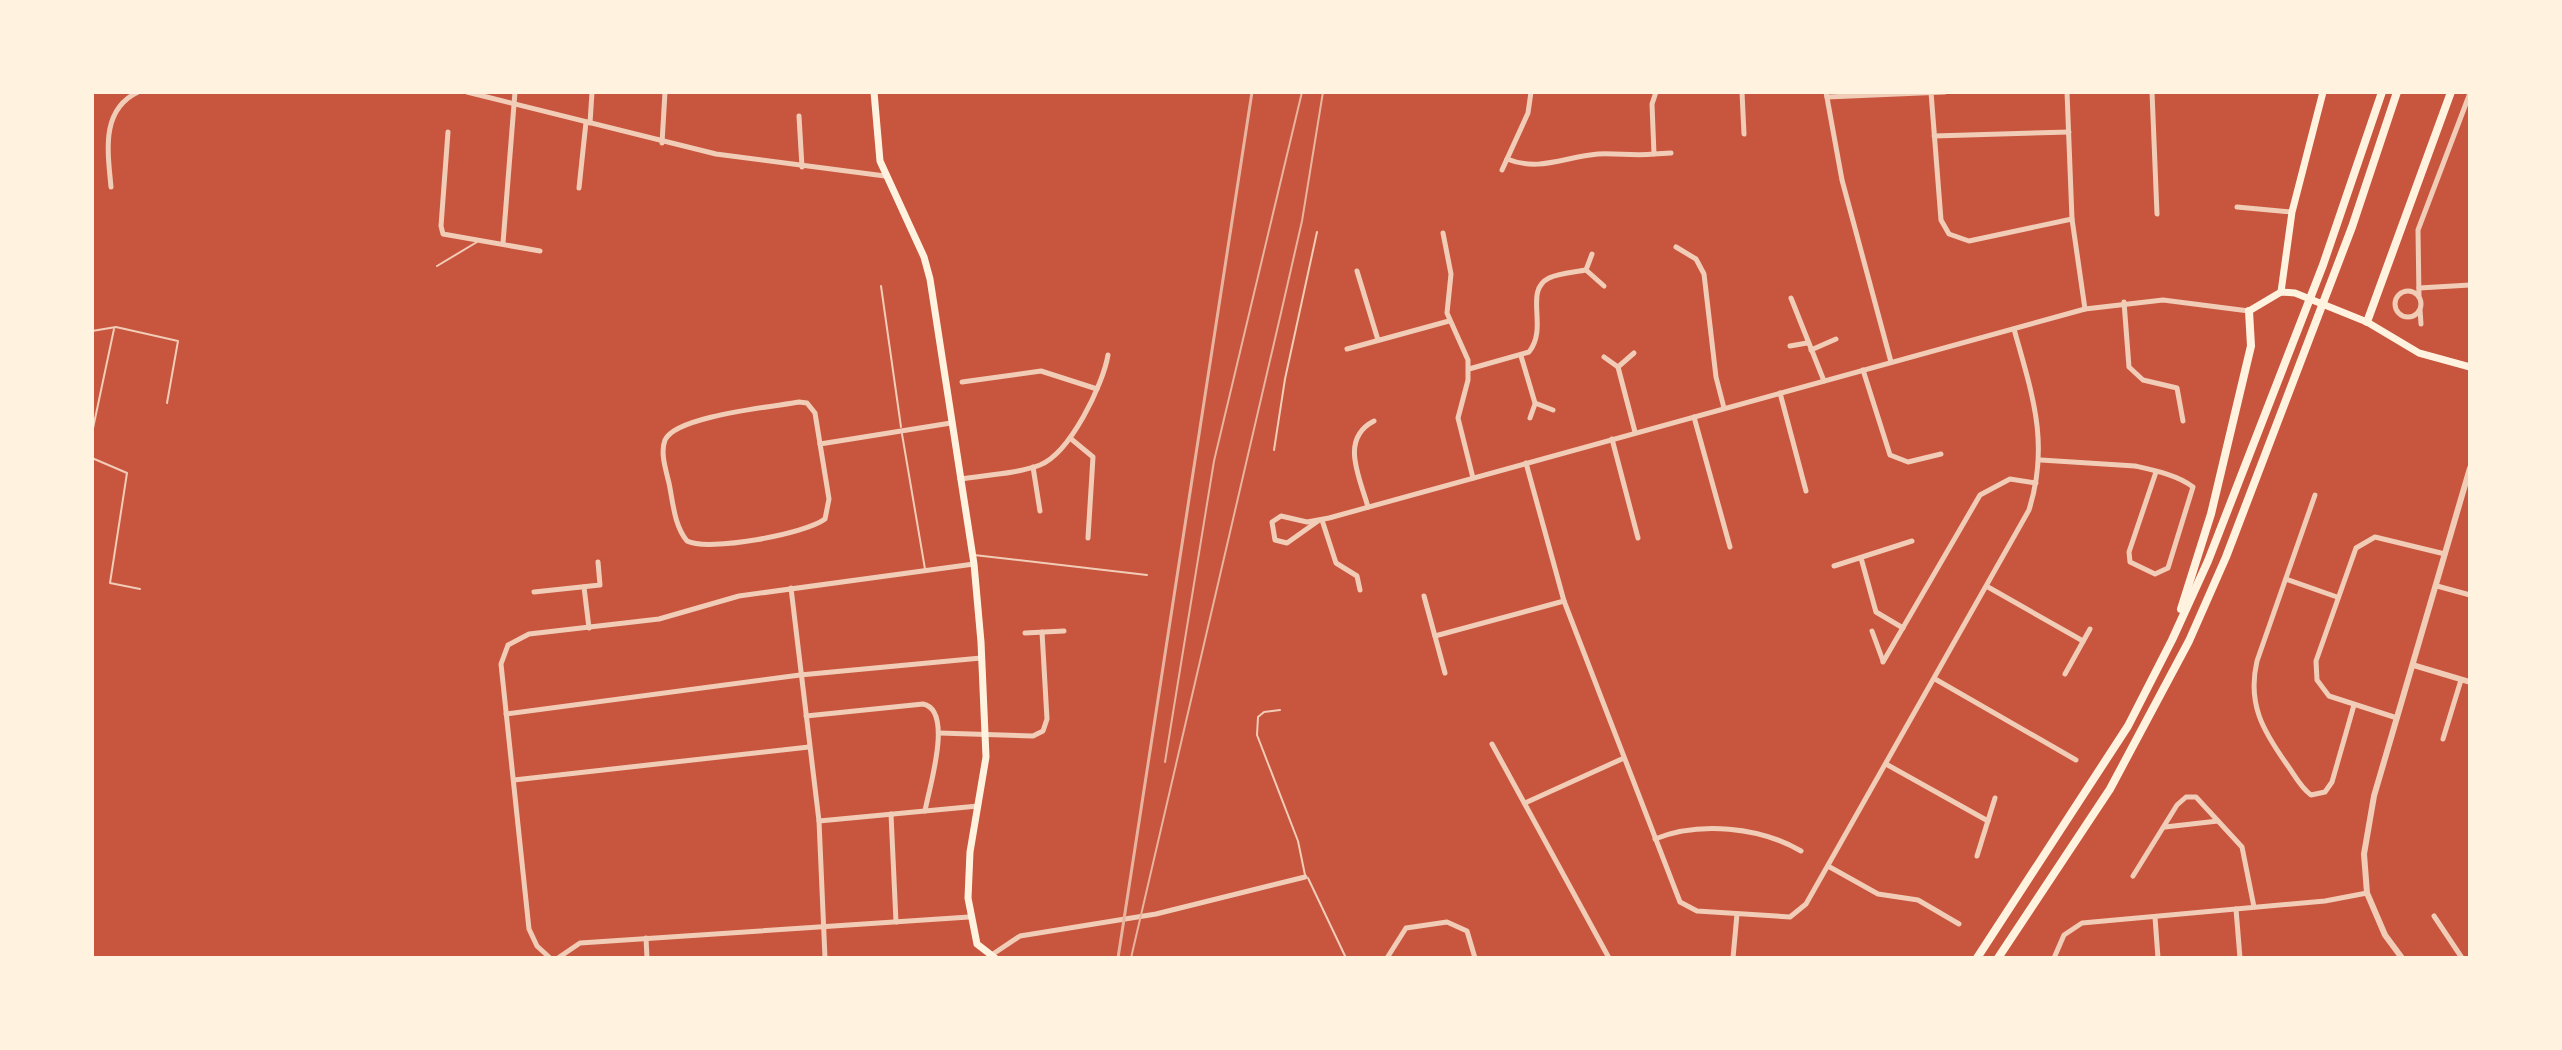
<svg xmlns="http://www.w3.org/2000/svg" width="2562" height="1050" font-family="Commissioner,sans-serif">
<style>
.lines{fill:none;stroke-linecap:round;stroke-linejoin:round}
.service{stroke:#f1ccb7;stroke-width:2}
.minor{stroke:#f1ccb7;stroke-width:5}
.tertiary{stroke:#f1ccb7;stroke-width:6}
.primary{stroke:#fff3e0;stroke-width:7}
.trunk{stroke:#fff3e0;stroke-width:8}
.tram{stroke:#e9b49f;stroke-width:2}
.rail{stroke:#e9b49f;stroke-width:3}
</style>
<rect width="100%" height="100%" fill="#c8553d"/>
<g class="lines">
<g class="service">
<path d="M437,266L477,242"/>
<path d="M881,286L901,427"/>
<path d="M92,331L116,327L178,341L167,403"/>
<path d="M92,433L114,329"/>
<path d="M902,434L925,569"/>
<path d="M1274,450L1285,379L1317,232"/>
<path d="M92,458L127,473L110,583L140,589"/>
<path d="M974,555L1147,575"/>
<path d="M1280,710L1264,712L1258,717L1257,735L1298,841L1305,875"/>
<path d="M1308,878L1346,958"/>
</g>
<g class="minor">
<path d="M467,92L716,154L885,176"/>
<path d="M1742,92L1744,134"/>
<path d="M1826,92L1842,180L1891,362"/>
<path d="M1931,92L1941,220L1949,234L1969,241L2072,219"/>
<path d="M2067,92L2072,219L2085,309"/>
<path d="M2152,92L2157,214"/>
<path d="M1827,97L1944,92"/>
<path d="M799,116L802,167"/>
<path d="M590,123L592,92"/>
<path d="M448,132L441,226L443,234L540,251"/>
<path d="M1934,136L2069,132"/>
<path d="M662,143L665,92"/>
<path d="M1654,154L1671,153"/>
<path d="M1507,159C1539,172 1564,157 1598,154C1616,153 1635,156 1654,154L1652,104L1656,92"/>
<path d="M1502,170L1528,113L1531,92"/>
<path d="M111,187C108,153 100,110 138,92"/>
<path d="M579,188L586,122"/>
<path d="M2237,207L2292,212"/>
<path d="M1443,233L1451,274L1447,313L1468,360V380L1458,418L1473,478"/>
<path d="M503,243L515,92"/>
<path d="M1676,247L1696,259L1704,274L1716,377L1724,408"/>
<path d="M1586,270L1604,286"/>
<path d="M1586,270L1592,254"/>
<path d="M1357,271L1378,340"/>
<path d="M2419,288L2470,285"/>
<circle cx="2408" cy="304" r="13"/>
<path d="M2419,297L2418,230L2470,93"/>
<path d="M1791,298L1824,381"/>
<path d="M2124,302L2129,367L2143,380L2177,388L2183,421"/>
<path d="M2420,310L2421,324"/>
<path d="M1790,346L1807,343"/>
<path d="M1347,349L1449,321"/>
<path d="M1811,350L1836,339"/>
<path d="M1521,356L1535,403L1553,410"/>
<path d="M1604,357L1618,367L1634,353"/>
<path d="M1618,367L1635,432"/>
<path d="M1469,369L1529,352C1549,327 1523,291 1549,278C1559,273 1575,272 1586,270"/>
<path d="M1863,370L1890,455L1908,462L1941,454"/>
<path d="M962,382L1041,371L1097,389"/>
<path d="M1780,393L1806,491"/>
<path d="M799,402L807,403L815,413L829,499L825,519C805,534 708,552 687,541C674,525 673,502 669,483C666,470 660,453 665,440C676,416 772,407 799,402Z"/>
<path d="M1694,417L1730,547"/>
<path d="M1530,418L1535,404"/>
<path d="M1070,438L1093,457L1088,538"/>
<path d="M1612,439L1638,538"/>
<path d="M820,444L951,423"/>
<path d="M2041,460L2135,466C2153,470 2178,475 2193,487L2168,568L2155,574L2130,562L2129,552L2156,472"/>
<path d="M1526,463L1564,601L1680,902L1697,911L1790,917L1806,904L2029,510C2050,443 2032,394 2014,329"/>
<path d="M1033,467L1040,511"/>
<path d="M960,479C985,475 1016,474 1040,465C1070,453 1103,385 1108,355"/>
<path d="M2315,495L2257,661C2247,704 2263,731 2288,766C2295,776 2301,788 2311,795L2325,792L2332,782L2354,705"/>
<path d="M1368,507C1360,478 1339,439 1374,421"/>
<path d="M1322,520L1336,563L1357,576L1360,590"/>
<path d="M1318,521L1287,543L1275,540L1272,522L1281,516L1307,522L1329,518L2085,309L2163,300L2249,311"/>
<path d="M1861,558L1876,612L1903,628"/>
<path d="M1834,566L1912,541"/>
<path d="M2286,579L2337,597"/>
<path d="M2437,586L2470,595"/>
<path d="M584,587L589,628"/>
<path d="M1988,587L2083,641"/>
<path d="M791,588L819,821L825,958"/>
<path d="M534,592L600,585L598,562"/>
<path d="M1424,596L1445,673"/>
<path d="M1872,631L1883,661"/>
<path d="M1025,633L1064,631"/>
<path d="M1435,636L1564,601"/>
<path d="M1883,662L1980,495L2010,479L2036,483"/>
<path d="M2065,674L2090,629"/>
<path d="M1935,679L2076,760"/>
<path d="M506,714L800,675L981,658"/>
<path d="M806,716L923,704C954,710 929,788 925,811"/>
<path d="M2397,718L2329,696L2317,680L2316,661L2356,548L2375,537L2445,554"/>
<path d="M939,733L1033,736L1043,731L1047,719L1042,632"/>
<path d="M2443,739L2461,680"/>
<path d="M1492,744L1609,958"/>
<path d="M1886,764L1988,821"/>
<path d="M514,780L809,747"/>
<path d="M1525,803L1624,758"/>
<path d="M891,814L896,922"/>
<path d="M819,821L978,806"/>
<path d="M2165,827L2218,821"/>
<path d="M1655,839C1699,821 1760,827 1801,851"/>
<path d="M1977,856L1995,798"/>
<path d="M1828,866L1878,894L1918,900L1959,924"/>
<path d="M2133,876L2177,805L2186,797H2196L2242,847L2254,907"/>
<path d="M2236,909L2240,958"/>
<path d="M2434,916L2462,958"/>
<path d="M2155,917L2158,958"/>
<path d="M646,938L647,958"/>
<path d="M993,954L1020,936L1156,914L1305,877"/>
<path d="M550,958L537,946L529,929L501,664L508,645L529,634L659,619L739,596L974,564"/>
<path d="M558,958L580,943L969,917"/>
<path d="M1387,958L1406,928L1447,922L1467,931L1475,958"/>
<path d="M1733,958L1737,914"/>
<path d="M2054,958L2064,935L2082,923L2325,901L2367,893"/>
</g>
<g class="tertiary">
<path d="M2413,665L2470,682"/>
<path d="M2402,958L2385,935L2367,893L2364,854L2374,796L2470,468"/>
</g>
<g class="primary">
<path d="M874,92L880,161L924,257L930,279L974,564L981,642L986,757L970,852L968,898L977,944L995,958"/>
<path d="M2281,292L2292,212L2323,92"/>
<path d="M2249,311L2281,292L2295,293L2367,322L2419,353L2470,367"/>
</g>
<g class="trunk">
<path d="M2367,322L2451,92"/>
<path d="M2181,609L2211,514L2251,346L2249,311"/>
<path d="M1977,958L2128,726L2172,640L2208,561L2323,265L2382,92"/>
<path d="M1998,958L2110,789L2189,641L2226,557L2352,227L2397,92"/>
</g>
<g class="tram">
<path d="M1165,762L1214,461L1302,92"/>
<path d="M1131,958L1281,313L1302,221L1323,92"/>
</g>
<path class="rail" d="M1118,958L1252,92"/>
</g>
<rect width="2562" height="1050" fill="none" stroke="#fff3e0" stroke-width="188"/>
</svg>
